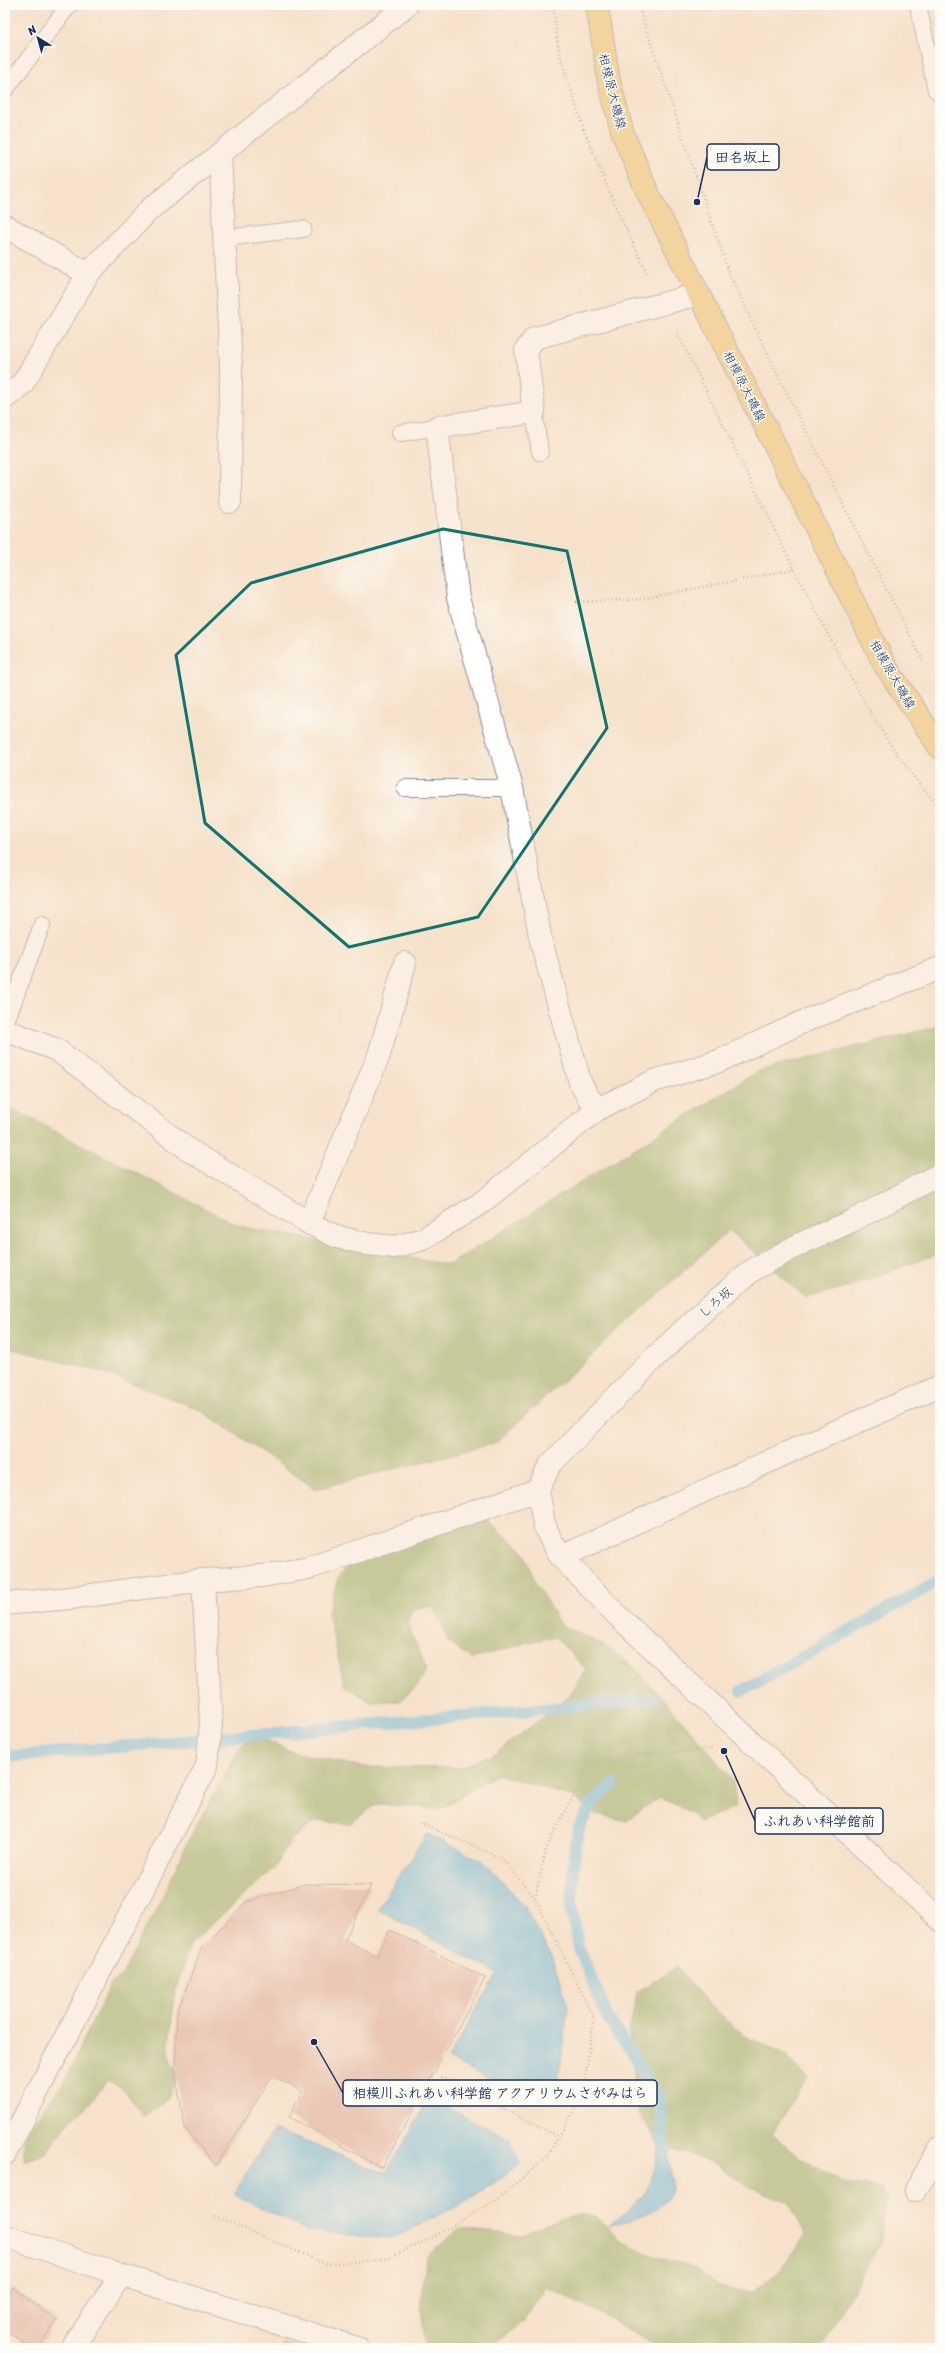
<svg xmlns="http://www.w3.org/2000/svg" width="945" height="2353" font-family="Sriracha,'Klee One',sans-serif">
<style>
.forest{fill:#8dac60;stroke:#546e5f}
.water{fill:#67bbe3;stroke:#4175a0}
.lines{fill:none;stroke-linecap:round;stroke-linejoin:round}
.stream{stroke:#67bbe3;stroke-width:12}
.building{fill:#dca499}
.service-casing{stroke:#888894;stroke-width:18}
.minor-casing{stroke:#888894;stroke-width:24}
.tertiary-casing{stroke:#888894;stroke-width:24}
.primary-casing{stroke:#888894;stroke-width:24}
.path{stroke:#888894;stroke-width:2.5;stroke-dasharray:1 3;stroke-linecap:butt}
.service{stroke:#fff;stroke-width:16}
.minor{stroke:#fff;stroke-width:22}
.tertiary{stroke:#fff;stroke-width:22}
.primary{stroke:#f0c469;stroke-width:22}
.marked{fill:none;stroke:#0f766e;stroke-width:3;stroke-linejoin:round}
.labels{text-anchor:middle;stroke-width:3;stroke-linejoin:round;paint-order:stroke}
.street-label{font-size:13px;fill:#1b2f5e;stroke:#fdfcf7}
.leader{fill:none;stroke:#1b2f5e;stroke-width:1.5}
.callout-dot{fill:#1b2f5e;stroke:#fdfcf7;stroke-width:1.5}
.callout{fill:#fdfcf7;stroke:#1b2f5e;stroke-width:1.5}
.callout-label{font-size:14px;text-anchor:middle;font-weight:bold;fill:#1b2f5e}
</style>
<rect width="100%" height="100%" fill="#fdfcf7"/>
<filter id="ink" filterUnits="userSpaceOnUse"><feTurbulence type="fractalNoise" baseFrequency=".025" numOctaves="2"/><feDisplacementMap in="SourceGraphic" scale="8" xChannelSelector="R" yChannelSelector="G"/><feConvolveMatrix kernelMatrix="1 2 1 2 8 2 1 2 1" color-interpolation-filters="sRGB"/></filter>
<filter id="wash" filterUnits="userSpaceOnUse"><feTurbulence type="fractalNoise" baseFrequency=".012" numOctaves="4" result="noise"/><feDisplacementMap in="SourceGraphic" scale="16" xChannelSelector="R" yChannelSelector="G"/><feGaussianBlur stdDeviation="0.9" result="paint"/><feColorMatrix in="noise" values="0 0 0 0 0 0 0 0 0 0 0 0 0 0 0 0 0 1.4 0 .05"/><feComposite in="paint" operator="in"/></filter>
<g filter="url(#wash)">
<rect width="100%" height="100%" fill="#f6e2ca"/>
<g class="forest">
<path d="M940,1026V1253L850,1286L806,1298L729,1230L495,1443L316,1489L199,1409L105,1373L5,1347V1105L239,1226L449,1265L758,1071Z"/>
<path d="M486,1519L524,1552L535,1582L560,1624L610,1649L634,1667L687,1726L733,1780L736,1807L699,1822L692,1813L660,1797L625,1821L593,1813L573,1797L497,1774L440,1809L377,1804L349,1824L316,1821L292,1839L275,1867L190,1944L176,1989L168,2052L177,2076L168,2098L144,2117L125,2091L108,2080L89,2104L72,2119L45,2153L24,2161V2136L63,2083L111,1984L122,1975L169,1884L184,1848L240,1747L253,1734L293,1752L363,1767L458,1768L493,1755L537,1722L570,1695L586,1669L555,1637L529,1642L472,1659L448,1642L443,1626L432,1606L413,1609L407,1623L427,1670L417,1686L400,1701L371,1702L344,1685L328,1612L338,1578L354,1558Z"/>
<path d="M676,1967L710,2005L744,2036L786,2054L807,2079L772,2134L801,2158L843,2183L881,2188L885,2198L882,2239L821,2348H659L598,2312L546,2287L524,2321L489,2348H426L421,2311L426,2256L458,2229L522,2235L548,2223L582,2214L598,2218L621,2242L654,2257L694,2267L719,2287L751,2293L779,2272L806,2233L788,2202L748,2186L717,2165L690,2153L661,2148L639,2113L629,2033L637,1992Z"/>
</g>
<g class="water">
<path d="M427,1834L483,1861L524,1905L552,1958L568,2006L558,2086L533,2099L448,2059L497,1973L377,1909Z"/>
<path d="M429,2098L510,2139L521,2164L470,2200L393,2238L308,2231L234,2194L274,2129L386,2174Z"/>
<path d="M662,2134C665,2148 674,2175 672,2189C669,2210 625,2221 607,2227C620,2216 636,2206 646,2191C656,2174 658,2152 662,2134Z"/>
</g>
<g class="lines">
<g class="stream">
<path d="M742,1691L940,1580"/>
<path d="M5,1757L654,1699"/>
<path d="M613,1784L593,1802L579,1827L573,1867L572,1911L579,1949L608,2018L660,2097L662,2134L665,2150"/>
</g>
</g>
<g id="blocks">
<g class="building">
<path d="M304,1884L371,1885L345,1940L377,1956L390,1930L485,1978L382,2168L289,2117L302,2091L272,2076L216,2166L185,2128L175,2072L177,2012L202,1947L246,1902Z"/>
<path d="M13,2288L57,2321L37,2348H30L5,2329V2299Z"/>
<path d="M283,2343L298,2348H281Z"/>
</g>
</g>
</g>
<g filter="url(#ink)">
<use href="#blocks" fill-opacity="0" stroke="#888894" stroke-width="1"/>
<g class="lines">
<defs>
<g id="service">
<path d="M918,5L936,90"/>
<path d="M5,90L69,5"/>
<path d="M224,238L303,229"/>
<path d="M534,412L540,452"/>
<path d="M400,433L437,427"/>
<path d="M405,788H512"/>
<path d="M5,1024L42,925"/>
</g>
<g id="minor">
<path d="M220,154L231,367L230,502"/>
<path d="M5,226L88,274L149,210L407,5"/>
<path d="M699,294L535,338L526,350L534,412L437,427L458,598L512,788L541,941L580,1082L588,1097L598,1109L654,1081L719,1061L807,1020L940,968"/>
<path d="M5,398L23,383L88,274"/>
<path d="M5,1030L57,1050L189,1150L309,1223L337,1237L368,1244L395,1247L423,1239L481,1203L598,1109"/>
<path d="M309,1223L379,1055L405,963"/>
<path d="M561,1557L802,1446L940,1386"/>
<path d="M5,1604L70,1598L203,1580L262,1576L309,1568L538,1490"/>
<path d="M5,2154L207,1766L211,1723L203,1580"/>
<path d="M916,2190L940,2148"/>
<path d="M5,2236L121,2275L357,2348"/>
<path d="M72,2348L121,2275"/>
</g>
<path id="tertiary" d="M940,1174L852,1221L802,1243L754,1269L708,1307L652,1360L550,1465L538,1490L544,1524L551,1540L561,1557L618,1616L940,1920"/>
<path id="primary" d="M597,5L609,81L623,134L647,191L886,667L940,748"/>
</defs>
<use href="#service" class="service-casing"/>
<use href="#minor" class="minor-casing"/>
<use href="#tertiary" class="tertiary-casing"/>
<use href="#primary" class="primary-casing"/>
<g class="path">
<path d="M553,5L559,52L584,131L619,214L648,275"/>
<path d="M638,5L729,273L782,384L924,663"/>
<path d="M677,333C728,432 774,532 826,630C858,692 891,756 940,807"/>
<path d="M576,602L642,599L794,569"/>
<path d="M535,1898L547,1846L590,1763L636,1755L712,1749"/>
<path d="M441,2077L559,2137"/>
<path d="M215,2216L326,2264L387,2259L435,2236L496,2200L545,2159L582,2099L594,2018L535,1898L501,1858L418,1822"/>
</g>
<use href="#service" class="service"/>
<use href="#minor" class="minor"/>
<use href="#tertiary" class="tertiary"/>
<use href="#primary" class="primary"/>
</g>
</g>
<path d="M0 0H945V2353H0ZM443,529L567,551L607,728L478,917L349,947L205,823L176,655L251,583Z" fill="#f6e2ca" fill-opacity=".55" fill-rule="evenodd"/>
<path class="marked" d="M443,529L567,551L607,728L478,917L349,947L205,823L176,655L251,583Z"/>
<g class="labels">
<g class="street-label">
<text transform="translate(613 91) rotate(76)" y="5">相模原大磯線</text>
<text transform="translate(745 386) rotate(63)" y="5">相模原大磯線</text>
<text transform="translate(893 674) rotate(60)" y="5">相模原大磯線</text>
<text transform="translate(715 1302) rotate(-41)" y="5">しろ坂</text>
</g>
</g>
<path class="leader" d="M697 202L707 157M724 1751L755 1821M314 2042L343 2093"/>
<g class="callout-dot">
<circle cx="697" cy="202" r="4"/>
<circle cx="724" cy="1751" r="4"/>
<circle cx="314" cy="2042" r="4"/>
</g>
<g class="callout">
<rect x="707" y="144" width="72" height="26" rx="4"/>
<rect x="755" y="1808" width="128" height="26" rx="4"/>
<rect x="343" y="2080" width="314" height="26" rx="4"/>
</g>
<g class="callout-label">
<text x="743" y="162">田名坂上</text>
<text x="819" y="1826">ふれあい科学館前</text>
<text x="500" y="2098">相模川ふれあい科学館 アクアリウムさがみはら</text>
</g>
<rect width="945" height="2353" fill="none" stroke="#fdfcf7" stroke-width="20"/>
<g transform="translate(38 38) rotate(323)" stroke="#fdfcf7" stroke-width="3" paint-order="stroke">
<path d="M0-3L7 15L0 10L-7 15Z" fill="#1b2f5e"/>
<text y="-6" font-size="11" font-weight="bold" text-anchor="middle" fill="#1b2f5e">N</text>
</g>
</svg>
